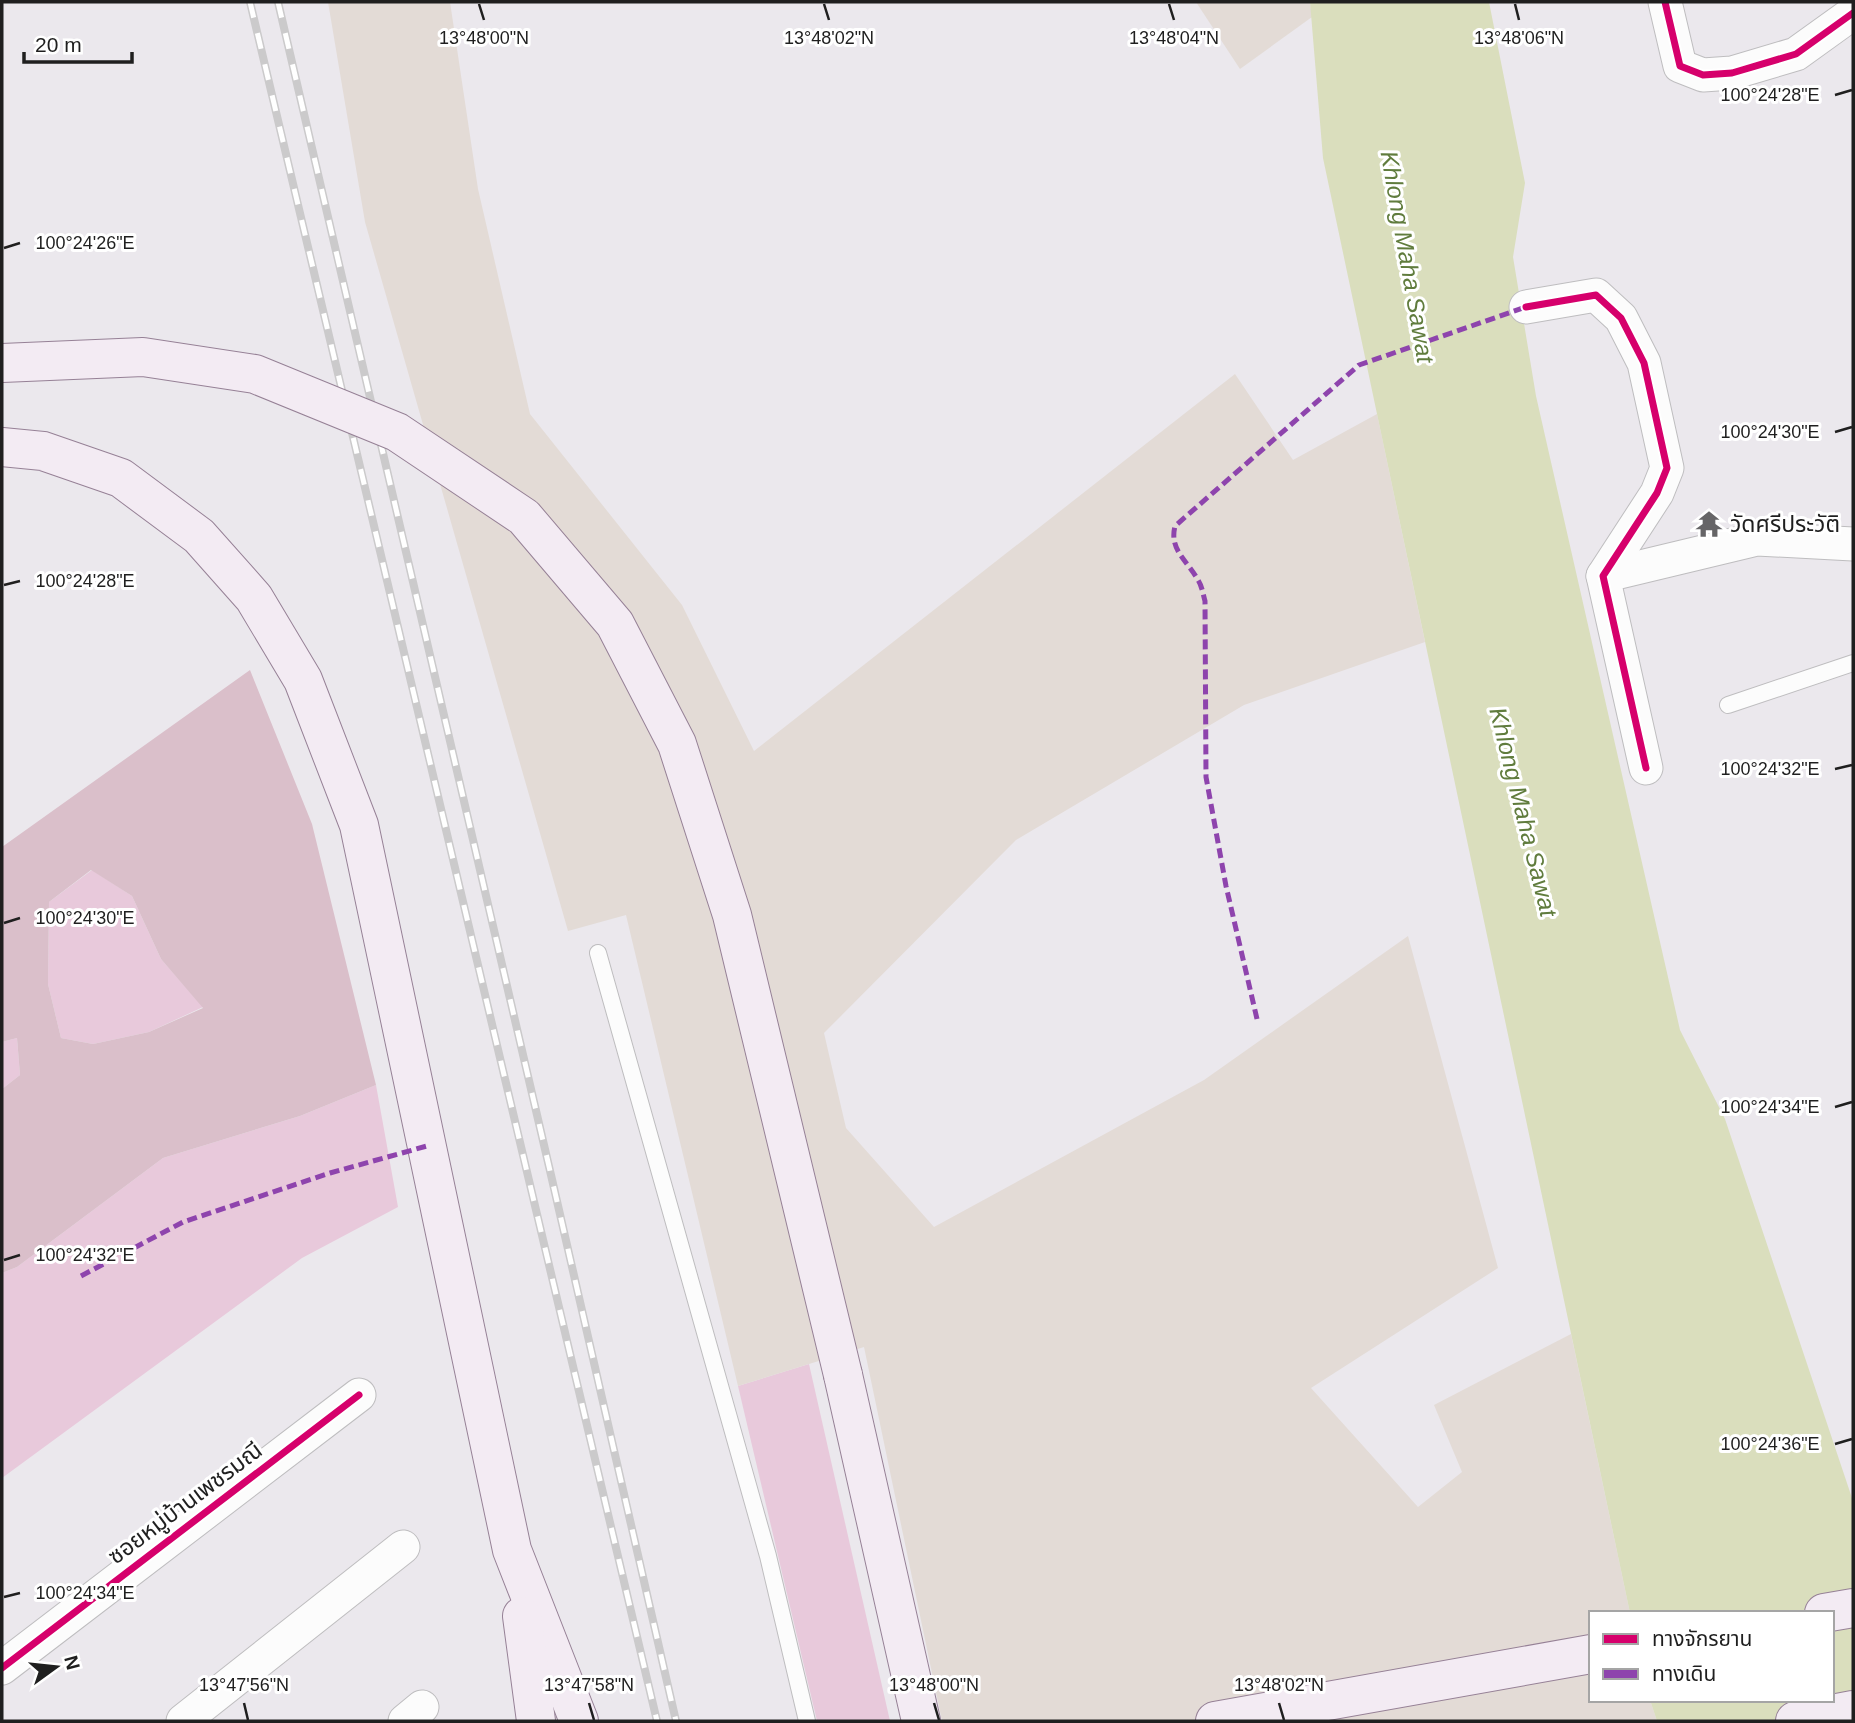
<svg xmlns="http://www.w3.org/2000/svg" width="1855" height="1723" font-family="Helvetica,'Noto Sans Thai',sans-serif">
<style>
.grass{fill:#e8c9db}
.forest{fill:#dabfca;fill-rule:evenodd}
.wetland{fill:#e3dbd6}
.water{fill:#dadebd}
.lines{fill:none;stroke-linecap:round;stroke-linejoin:round}
.service-casing{stroke:#bebdbf;stroke-width:18}
.minor-casing{stroke:#bebdbf;stroke-width:35}
.secondary-casing{stroke:#968196;stroke-width:40}
.service{stroke:#fcfcfc;stroke-width:16}
.minor{stroke:#fcfcfc;stroke-width:33}
.secondary{stroke:#f3ebf3;stroke-width:38}
.rail-casing{stroke:#cbcacb;stroke-width:8}
.rail{stroke:#fff;stroke-width:5;stroke-dasharray:16;stroke-linecap:butt}
.secondary-bridge-casing{stroke:#968196;stroke-width:40;stroke-linecap:butt}
.secondary-bridge{stroke:#f3ebf3;stroke-width:38}
.quiet{stroke:#8e44ad;stroke-width:5;stroke-dasharray:10 5;stroke-linecap:butt}
.cycleway-casing{stroke:#fff;stroke-width:11}
.cycleway{stroke:#d6006c;stroke-width:7}
.ticks{fill:none;stroke:#1f1f1f;stroke-width:2.5}
.labels{text-anchor:middle;stroke-width:6;stroke-linejoin:round;paint-order:stroke}
.poi-label{font-size:23px;fill:#1f1f1f;stroke:#fff;text-anchor:start}
.street-label{font-size:23px;fill:#1f1f1f;stroke:#fff}
.water-label{font-size:24px;font-style:italic;fill:#607c3d;stroke:#fff}
.ticks-label{font-size:18px;text-anchor:middle;fill:#1f1f1f;stroke:#fff;stroke-width:6;stroke-linejoin:round;paint-order:stroke}
</style>
<rect width="100%" height="100%" fill="#ebe8ed"/>
<g class="grass">
<path d="M92,870L132,896L161,959L203,1007L149,1032L93,1044L61,1038L48,984L49,902Z"/>
<path d="M17,1038L20,1075L2,1089V1042Z"/>
<path d="M376,1085L398,1207L302,1258L2,1478V1273L17,1267L163,1158L300,1116Z"/>
<path d="M809,1364L890,1721H817L738,1386Z"/>
</g>
<path class="forest" d="M250,670L312,824L376,1085L300,1116L163,1158L17,1267L2,1273V1089L20,1075L17,1038L2,1042V847ZM91,870L132,896L161,959L203,1008L149,1032L93,1044L61,1038L48,984L49,902Z"/>
<g class="wetland">
<path d="M328,2H450L478,189L530,414L682,605L754,751L1235,374L1293,460L1377,414L1425,642L1244,705L1016,840L824,1033L846,1128L934,1227L1204,1080L1408,936L1498,1268L1311,1388L1418,1507L1462,1472L1434,1405L1571,1334L1630,1613H1591V1700H1650L1657,1721H942L864,1347L738,1386L626,915L568,931L365,222Z"/>
<path d="M1196,2H1310L1312,17L1240,69Z"/>
</g>
<path class="water" d="M1310,2H1489L1525,183L1513,257L1536,396L1680,1030L1725,1119L1853,1501V1721H1657L1650,1700H1832V1613H1630L1323,158Z"/>
<g class="lines">
<defs>
<g id="service">
<path d="M1728,705L1853,663"/>
<path d="M598,953L768,1556L807,1721"/>
</g>
<g id="minor">
<path d="M1665,2L1680,66L1703,75L1732,73L1796,54L1853,13"/>
<path d="M1526,307L1596,295L1621,318L1644,363L1667,468L1657,493L1603,576L1646,768"/>
<path d="M1603,576L1757,539L1853,544"/>
<path d="M2,1668L359,1395"/>
<path d="M183,1721L403,1547"/>
<path d="M405,1721L422,1707"/>
</g>
<g id="secondary">
<path d="M2,447L43,451L121,478L199,536L254,598L303,680L359,825L512,1550L579,1721"/>
<path d="M843,1375L921,1721"/>
<path d="M1824,1613L1853,1608"/>
<path d="M522,1616L536,1721"/>
<path d="M1215,1721L1591,1654"/>
<path d="M1795,1721L1853,1710"/>
</g>
</defs>
<use href="#service" class="service-casing"/>
<use href="#minor" class="minor-casing"/>
<use href="#secondary" class="secondary-casing"/>
<use href="#service" class="service"/>
<use href="#minor" class="minor"/>
<use href="#secondary" class="secondary"/>
<defs>
<g id="rail">
<path d="M250,2L657,1721"/>
<path d="M278,2L551,1175L676,1721"/>
</g>
</defs>
<use href="#rail" class="rail-casing"/>
<use href="#rail" class="rail"/>
<defs>
<path id="secondary-bridge" d="M2,363L143,357L255,374L397,432L524,517L615,624L677,744L732,915L843,1375"/>
</defs>
<use href="#secondary-bridge" class="secondary-bridge-casing"/>
<use href="#secondary-bridge" class="secondary-bridge"/>
<g class="quiet">
<path d="M1257,1019L1226,886L1206,777L1205,601C1203,594 1202,586 1198,580C1187,560 1169,550 1175,526L1359,365L1526,307"/>
<path d="M81,1276L183,1222L330,1173L427,1146"/>
</g>
<defs>
<g id="cycleway">
<path d="M1665,2L1680,66L1703,75L1732,73L1796,54L1853,13"/>
<path d="M1526,307L1596,295L1621,318L1644,363L1667,468L1657,493L1603,576L1646,768"/>
<path d="M2,1668L359,1395"/>
</g>
</defs>
<use href="#cycleway" class="cycleway-casing"/>
<use href="#cycleway" class="cycleway"/>
</g>
<path class="ticks" d="M479,4L484,20M824,4L829,20M1169,4L1174,20M1515,4L1519,20M1835,95L1852,90M4,248L20,243M1835,432L1852,427M4,585L20,581M1835,769L1852,765M4,923L20,918M1835,1107L1852,1102M4,1260L20,1255M1835,1444L1852,1439M4,1597L20,1593M244,1703L248,1720M589,1703L594,1720M934,1703L939,1720M1279,1703L1284,1720"/>
<defs>
<symbol id="temple-bare" viewBox="-9 -9 18 18"><path d="M0-6L5-2H3V0L6.5 2.5H4V6H1.5V3h-3V6H-4V2.5H-6.5L-3 0V-2H-5Z" fill="#666567" stroke="#fff" stroke-width="2.5" paint-order="stroke"/></symbol>
</defs>
<g fill-rule="evenodd">
<use href="#temple-bare" x="1690" y="505" width="38" height="38"/>
</g>
<g class="labels">
<g class="poi-label">
<text x="1730" y="532">วัดศรีประวัติ</text>
</g>
<g class="street-label">
<text transform="translate(185 1503) rotate(-37)" y="8">ซอยหมู่บ้านเพชรมณี</text>
</g>
<g class="water-label">
<text transform="translate(1407 257) rotate(80)" y="8">Khlong Maha Sawat</text>
<text transform="translate(1523 812) rotate(76)" y="8">Khlong Maha Sawat</text>
</g>
</g>
<g class="ticks-label">
<text x="484" y="44">13°48'00"N</text>
<text x="829" y="44">13°48'02"N</text>
<text x="1174" y="44">13°48'04"N</text>
<text x="1519" y="44">13°48'06"N</text>
<text x="1770" y="101">100°24'28"E</text>
<text x="85" y="249">100°24'26"E</text>
<text x="1770" y="438">100°24'30"E</text>
<text x="85" y="587">100°24'28"E</text>
<text x="1770" y="775">100°24'32"E</text>
<text x="85" y="924">100°24'30"E</text>
<text x="1770" y="1113">100°24'34"E</text>
<text x="85" y="1261">100°24'32"E</text>
<text x="1770" y="1450">100°24'36"E</text>
<text x="85" y="1599">100°24'34"E</text>
<text x="244" y="1691">13°47'56"N</text>
<text x="589" y="1691">13°47'58"N</text>
<text x="934" y="1691">13°48'00"N</text>
<text x="1279" y="1691">13°48'02"N</text>
</g>
<rect width="1855" height="1723" fill="none" stroke="#1f1f1f" stroke-width="7"/>
<rect x="1589" y="1611" width="245" height="91" fill="#ffffff" stroke="#a5a5a5" stroke-width="2"/>
<rect x="1603" y="1634" width="35" height="10" fill="#d6006c" stroke="#a5a5a5" stroke-width="2"/>
<text x="1652" y="1646" font-size="21" fill="#1f1f1f">ทางจักรยาน</text>
<rect x="1603" y="1669" width="35" height="10" fill="#8e44ad" stroke="#a5a5a5" stroke-width="2"/>
<text x="1652" y="1681" font-size="21" fill="#1f1f1f">ทางเดิน</text>
<g transform="translate(56 1667) rotate(75)" stroke="#ffffff" stroke-width="5" paint-order="stroke">
<path d="M0-5L12 26L0 18L-12 26Z" fill="#1f1f1f"/>
<text y="-10" font-size="19" font-weight="bold" text-anchor="middle" fill="#1f1f1f">N</text>
</g>
<path d="M24 52v10h108v-10" fill="none" stroke="#1f1f1f" stroke-width="3.5"/>
<text x="35" y="52" font-size="21" fill="#1f1f1f" stroke="#ffffff" stroke-width="5" paint-order="stroke">20 m</text>
</svg>
